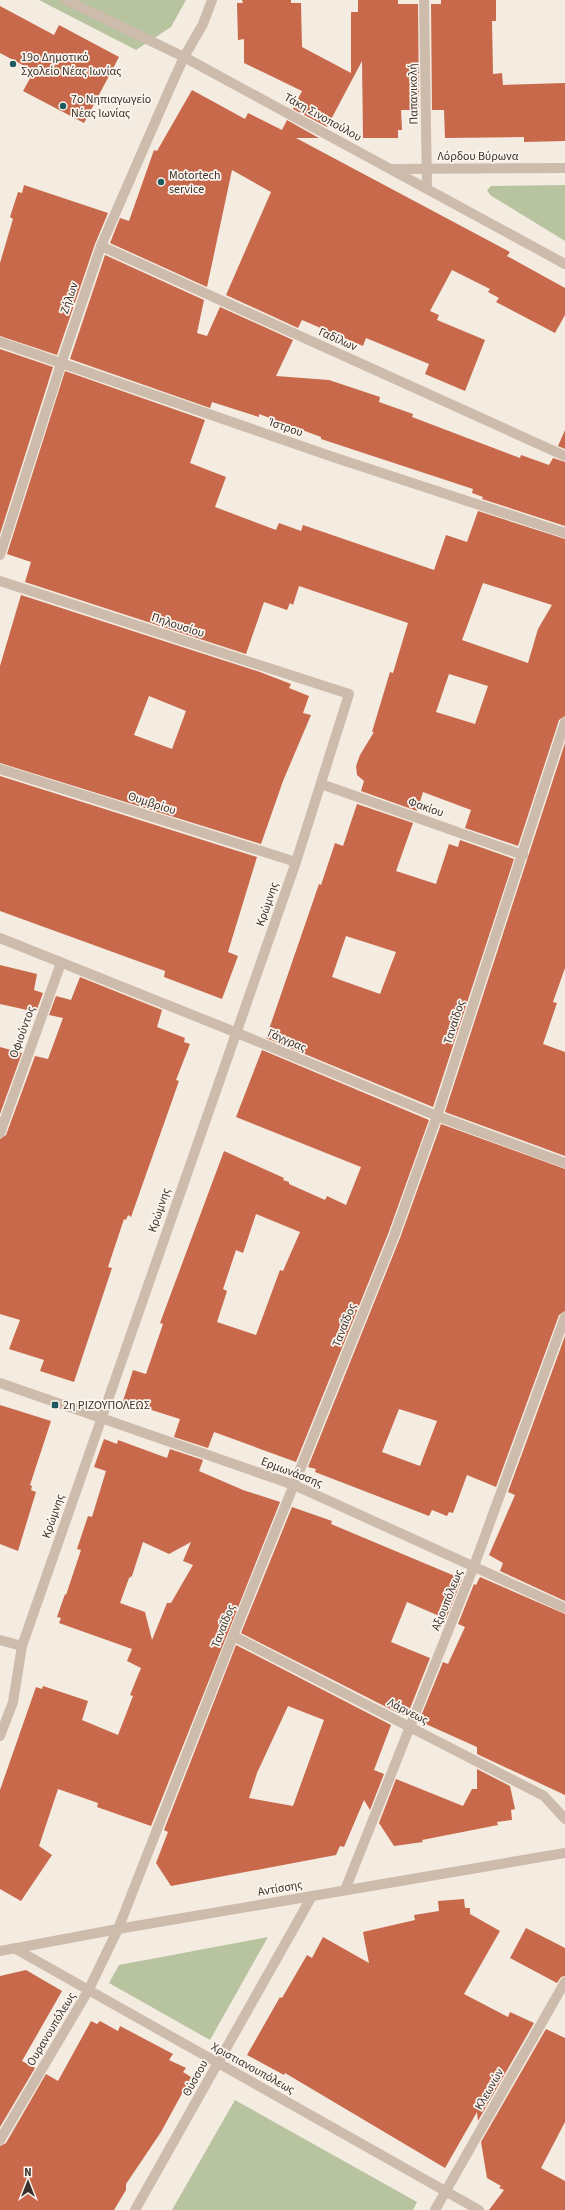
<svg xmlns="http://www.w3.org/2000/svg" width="565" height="2210" font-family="'Source Sans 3',sans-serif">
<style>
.green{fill:#b8c4a0}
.building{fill:#c8694b;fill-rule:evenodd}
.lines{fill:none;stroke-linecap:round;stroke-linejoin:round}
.minor{stroke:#cdbbac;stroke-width:10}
.poi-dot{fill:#1f5a5e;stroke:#fbf5ee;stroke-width:1.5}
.labels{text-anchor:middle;stroke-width:3.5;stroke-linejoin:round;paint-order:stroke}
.poi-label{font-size:12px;fill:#3b302b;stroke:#fbf5ee;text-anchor:start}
.street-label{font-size:12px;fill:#3b302b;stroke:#fbf5ee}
</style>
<rect width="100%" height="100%" fill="#f4ebe1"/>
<g class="green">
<path d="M39,0H186L171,27L136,50Z"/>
<path d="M565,185V241L490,195L487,190L491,186Z"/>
<path d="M268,1937L210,2040L109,1983L119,1965Z"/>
<path d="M235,2100L417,2202L413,2210H172Z"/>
</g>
<g class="building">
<path d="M242,0H291V3H301L302,47L351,73V12H358V0H398V4H418L419,110H401L402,130H398V138H363L362,61L327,127L293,109L302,91L244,63V39L238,40L237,3H243Z"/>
<path d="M441,0H496V21H492L493,74L502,73L503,85L565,83V141L524,142V137L445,138L444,110H432L431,4H441Z"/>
<path d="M0,6L54,35L59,25L119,57L84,123L23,91L34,71L0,53Z"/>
<path d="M192,90L245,119L248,113L282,130L287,120L319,138H296L510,252L507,256L565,288V315L555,333L496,302L499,298L488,292L490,289L452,270L430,311L439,315L437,320L485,340L465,391L425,374L429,364L366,338L363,346L302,320L298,328L226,295L271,192L232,170L207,287L110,243L120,218L129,221L154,150L157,151Z"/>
<path d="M24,185L108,213L95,244L57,355L0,336V263L13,219L10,217L18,192L22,193Z"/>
<path d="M105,255L204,300L197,333L207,336L220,307L293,340L276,376L329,380L380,397L379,402L413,414L412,417L520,458L521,455L549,465L553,458L565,462V526L482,499L483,497L472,493L473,489L321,439V437L259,414V417L212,402L210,408L70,359Z"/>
<path d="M0,349L53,367L0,534Z"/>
<path d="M65,371L205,420L190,463L226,477L215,507L276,530L279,523L301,531L303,525L434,570L446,535L467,542L478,511L565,539V716L559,720L518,846L465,828L471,810L423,792L417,811L361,791L364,781L357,775L356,766L360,755L374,732H372L390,672L393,673L408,623L299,586L293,605L290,603L287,610L264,602L246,654L25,582L31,562L7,554ZM483,583L552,605L538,629L528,663L462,640ZM449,674L488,686L475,724L436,712Z"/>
<path d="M565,430V449L558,446Z"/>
<path d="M21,595L260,672L291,684L289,688L309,696L303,713L311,715L283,781L261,844L0,763V666ZM149,696L186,711L172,749L134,735Z"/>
<path d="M565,743V968L553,1002L557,1003L543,1044L565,1052V1156L445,1112Z"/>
<path d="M0,776L257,857L228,952L238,956L222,999L164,977L165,971L0,911Z"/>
<path d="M357,804L413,823L396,871L436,884L449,844L458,847L460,840L514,859L433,1107L266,1038L319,884L321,885L335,843L343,846ZM346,936L396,952L380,994L332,977Z"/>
<path d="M0,965L37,974L34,990L43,993L36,1012L0,1004Z"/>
<path d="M80,977L162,1010L157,1027L185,1038L184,1042L190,1044L176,1080L179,1081L131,1217L128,1215L126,1220L124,1219L108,1267L112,1268L74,1382L40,1371L44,1360L9,1349L20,1320L0,1314V1139L6,1135L35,1056L48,1059L63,1018L49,1015L56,996L71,1000Z"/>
<path d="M0,1047L22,1053L0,1114Z"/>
<path d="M262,1050L429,1120L388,1234L296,1462L214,1432L208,1448L174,1437L180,1419L123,1401L133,1370L146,1374L163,1324L160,1323L224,1151L284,1178L283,1180L289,1182V1184L325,1200L327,1196L346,1205L361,1167L236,1117ZM256,1214L300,1232L283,1271L280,1270L256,1335L217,1322L227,1291L223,1289L236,1250L243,1253Z"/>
<path d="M441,1124L565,1169V1311L559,1315L496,1487L467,1475L453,1513L449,1512L447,1516L432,1510L429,1516L315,1472L316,1469L308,1467L400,1238ZM399,1409L437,1421L420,1466L382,1452Z"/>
<path d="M565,1336V1601L500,1571L503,1563L489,1555L515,1495L508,1492Z"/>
<path d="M0,1405L51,1421L30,1485L32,1486L31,1490L36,1492L18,1551L0,1544Z"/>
<path d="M104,1439L117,1444L118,1440L167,1458L170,1449L203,1460L199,1471L243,1490L280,1502L151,1826L97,1807L98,1803L58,1789L39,1846L52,1855L21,1901L0,1889V1790L36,1687L42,1689L43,1686L88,1701L82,1720L118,1735L133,1696L130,1695L141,1668L127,1661L132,1649L59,1623L61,1618L57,1617L65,1594L66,1595L81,1550L77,1549L88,1516L92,1517L106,1471L94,1467ZM143,1542L169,1554L191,1542L183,1561L193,1565L171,1603H167L152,1640L145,1612L120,1603L129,1578L132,1576Z"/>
<path d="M292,1507L332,1521L331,1524L462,1579L446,1619L407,1602L391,1642L430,1658L407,1716L396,1712L241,1633Z"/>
<path d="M480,1577L565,1614V1795L477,1754V1747L419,1721L443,1662L448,1664L465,1627L458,1624L474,1584L476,1585Z"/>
<path d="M236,1645L391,1725L374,1770L384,1774L370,1810L364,1800L344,1847L340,1846L336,1855L171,1886L156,1863L168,1832L164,1830ZM288,1706L324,1720L293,1806L249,1798L257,1773Z"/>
<path d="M477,1769L510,1786L515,1809L511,1810L512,1820L497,1822L498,1825L422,1840L423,1842L394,1846L379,1823L396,1779L463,1806L472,1789H477Z"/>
<path d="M464,1899L465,1908H470V1914L500,1931L464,1994L508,2017L510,2012L534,2023L478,2121L477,2112L445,2168L285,2073L284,2075L247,2055L280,1997L282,1998L307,1955L312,1958L323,1937L369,1963L363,1932L415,1920L414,1915L439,1911L438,1901Z"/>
<path d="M526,1928L565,1948V1976L561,1977L557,1983L510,1958Z"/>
<path d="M26,1970L62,1991L22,2061L35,2068L0,2127V1976Z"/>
<path d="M91,2021L97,2024L100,2021L118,2031L120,2026L173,2054L169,2060L186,2068L183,2072L191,2077L161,2132L126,2184V2190L114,2210H0V2146L6,2143L46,2074L58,2081Z"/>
<path d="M546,2029L565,2038V2122L541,2168L565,2181V2210H489L504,2190L499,2188L501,2186L487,2178L481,2142Z"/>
</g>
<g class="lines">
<g class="minor">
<path d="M66,0L184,57L565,264"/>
<path d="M424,0L427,188"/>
<path d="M394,169L565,168"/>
<path d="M101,246L565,456"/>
<path d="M0,342L333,457L565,533"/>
<path d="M0,555L61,364L101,246L170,88L184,57L203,24L212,0"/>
<path d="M0,581L349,694L296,862L22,1646L13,1702L0,1736"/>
<path d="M0,769L296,862"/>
<path d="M321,784L523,855"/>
<path d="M0,938L235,1032L437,1116L565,1163"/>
<path d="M0,1133L61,963"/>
<path d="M0,1383L294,1485L565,1608"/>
<path d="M233,1636L544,1796L565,1819"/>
<path d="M0,1640L22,1646"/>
<path d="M345,1890L474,1566L565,1317"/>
<path d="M14,1948L479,2210"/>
<path d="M0,1951L118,1929L565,1853"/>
<path d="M0,2140L88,1991L118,1929L233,1636L394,1236L437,1116L565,722"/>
<path d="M135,2210L312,1896"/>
<path d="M435,2210L565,1982"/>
</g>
</g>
<g class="poi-dot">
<circle cx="13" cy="64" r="4"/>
<circle cx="63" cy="106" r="4"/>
<circle cx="161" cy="182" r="4"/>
<rect x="51" y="1401" width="8" height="8" rx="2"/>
</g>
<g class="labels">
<g class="poi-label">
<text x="21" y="61">19ο Δημοτικό<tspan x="21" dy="14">Σχολείο Νέας Ιωνίας</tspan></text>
<text x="71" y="103">7ο Νηπιαγωγείο<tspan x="71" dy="14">Νέας Ιωνίας</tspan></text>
<text x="169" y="179">Motortech<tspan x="169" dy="14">service</tspan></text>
<text x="63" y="1409">2η ΡΙΖΟΥΠΟΛΕΩΣ</text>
</g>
<g class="street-label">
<text transform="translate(413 94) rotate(-91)" y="4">Παπανικολή</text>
<text transform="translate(323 117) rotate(29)" y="4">Τάκη Σινοπούλου</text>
<text x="478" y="160">Λόρδου Βύρωνα</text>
<text transform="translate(69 298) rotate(-71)" y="4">Ζήλων</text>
<text transform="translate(338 339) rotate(24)" y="4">Γαδίλων</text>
<text transform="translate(286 427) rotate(19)" y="4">Ίστρου</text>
<text transform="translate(178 625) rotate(18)" y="4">Πηλουσίου</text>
<text transform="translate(152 803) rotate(18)" y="4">Θυμβρίου</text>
<text transform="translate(426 807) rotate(19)" y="4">Φακίου</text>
<text transform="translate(267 904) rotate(-71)" y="4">Κρώμνης</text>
<text transform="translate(454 1022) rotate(-72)" y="4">Ταναΐδος</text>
<text transform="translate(22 1032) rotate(-70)" y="4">Οφιούντος</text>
<text transform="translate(287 1040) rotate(23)" y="4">Γάγγρας</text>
<text transform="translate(159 1210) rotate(-71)" y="4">Κρώμνης</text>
<text transform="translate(344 1325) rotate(-68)" y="4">Ταναΐδος</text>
<text transform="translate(292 1472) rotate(21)" y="4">Ερμωνάσσης</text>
<text transform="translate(53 1516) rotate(-71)" y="4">Κρώμνης</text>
<text transform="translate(447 1600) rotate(-68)" y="4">Αξιουπόλεως</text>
<text transform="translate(223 1626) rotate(-68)" y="4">Ταναΐδος</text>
<text transform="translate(408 1711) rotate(27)" y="4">Λάρνεως</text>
<text transform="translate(280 1888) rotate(-10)" y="4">Αντίσσης</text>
<text transform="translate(51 2029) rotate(-59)" y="4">Ουρανουπόλεως</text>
<text transform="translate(253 2068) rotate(29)" y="4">Χριστιανουπόλεως</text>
<text transform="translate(195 2078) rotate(-61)" y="4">Θύσσου</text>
<text transform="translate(489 2089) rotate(-60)" y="4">Κλεωνών</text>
</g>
</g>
<g transform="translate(28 2182)" stroke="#fbf5ee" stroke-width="3" paint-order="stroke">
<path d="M0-3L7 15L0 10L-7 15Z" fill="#3b302b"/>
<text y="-6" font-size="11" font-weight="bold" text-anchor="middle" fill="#3b302b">N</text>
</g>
</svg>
